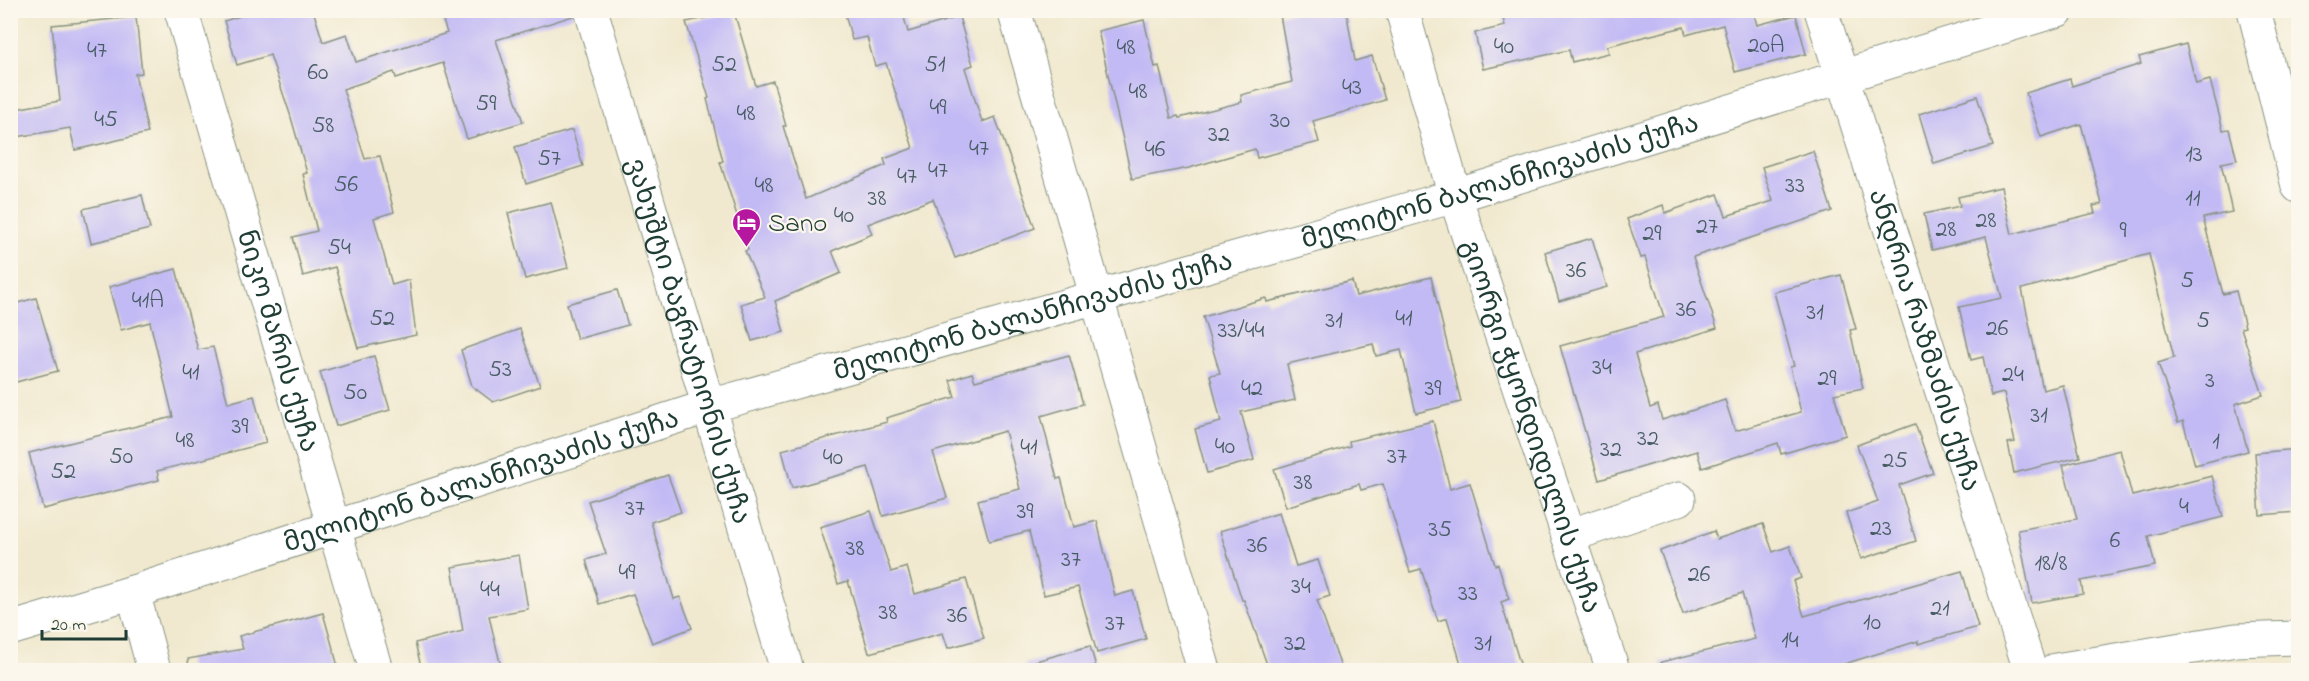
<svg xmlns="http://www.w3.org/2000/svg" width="2309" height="681" font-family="'Indie Flower','Noto Sans Georgian',sans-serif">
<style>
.building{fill:#c2baf4}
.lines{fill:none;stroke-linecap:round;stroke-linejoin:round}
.minor-casing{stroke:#889382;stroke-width:35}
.minor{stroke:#fff;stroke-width:33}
.labels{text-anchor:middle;stroke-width:4.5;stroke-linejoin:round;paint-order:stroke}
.number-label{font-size:24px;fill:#485c64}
.street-label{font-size:27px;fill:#1f3d34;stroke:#fbf7ec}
.poi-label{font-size:27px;fill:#1f3d34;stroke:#fbf7ec;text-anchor:start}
</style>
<rect width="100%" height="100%" fill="#fbf7ec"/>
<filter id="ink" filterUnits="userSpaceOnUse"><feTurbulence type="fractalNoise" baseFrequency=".0167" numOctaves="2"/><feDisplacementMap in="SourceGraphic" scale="12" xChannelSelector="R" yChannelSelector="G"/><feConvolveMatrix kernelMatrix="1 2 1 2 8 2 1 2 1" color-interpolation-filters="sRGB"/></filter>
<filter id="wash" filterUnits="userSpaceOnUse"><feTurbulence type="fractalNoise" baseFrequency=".008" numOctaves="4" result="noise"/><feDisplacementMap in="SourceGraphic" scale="24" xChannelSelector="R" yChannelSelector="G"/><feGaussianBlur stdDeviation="1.35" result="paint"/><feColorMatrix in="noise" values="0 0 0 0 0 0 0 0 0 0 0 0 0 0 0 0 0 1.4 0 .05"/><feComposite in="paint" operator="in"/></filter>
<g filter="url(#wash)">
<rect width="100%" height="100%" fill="#f1e9cf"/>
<g id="blocks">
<g class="building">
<path d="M259,10H313L323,42L347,34L356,62L447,33L442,18L466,10H573V16L496,40L523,122L467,139L443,63L396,78L394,72L343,89L365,159L380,156L394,212L374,218L392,285L409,280L416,335L358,348L335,267L303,276L293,237L317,231L303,174L307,173L290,114L270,55L237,65L224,21Z"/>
<path d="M844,10H902L908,32L959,17L973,65L965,68L982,122L995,117L1035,228L955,258L933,199L868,224L872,234L832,251L841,273L775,301L784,332L752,341L741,304L765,297L745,251L748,250L720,162L723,161L707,99L709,98L686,22L734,12L756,86L773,81L786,126H783L806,199L886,165L884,159L913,148L886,63L875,66L867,37L852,40Z"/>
<path d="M1303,10H1346L1355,61L1372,56L1385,100L1313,121L1319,142L1257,158L1255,149L1189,168L1132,179L1098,31L1144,20L1155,67L1159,66L1171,118L1178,116L1179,118L1242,102L1241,95L1292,82L1280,15Z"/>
<path d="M1501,10H1753L1757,25L1796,15L1806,54L1735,72L1723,25L1686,35L1684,27L1607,46L1609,53L1572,62L1569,50L1483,69L1475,33L1505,26Z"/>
<path d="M136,17L142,73L135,74L148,133L75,150L70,128L10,138V110L60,101L52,25Z"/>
<path d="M2186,44L2196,84L2210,80L2223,130L2229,129L2237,160L2221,163L2232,212L2203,218L2223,294L2236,291L2245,327L2241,328L2263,395L2235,404L2248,451L2195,465L2183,421L2178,423L2158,363L2174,358L2149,254L2022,289L2043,390L2063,385L2080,457L2014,473L2008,443L2015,442L2004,393L1991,396L1983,357L1971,360L1959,307L2002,298L1986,237L1932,250L1924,214L1960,206L1958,197L2001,187L2012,234L2095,213L2093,206L2102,204L2081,124L2041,137L2026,93L2070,79L2072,86L2141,64L2139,57Z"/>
<path d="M1977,96L1993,146L1934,164L1919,114Z"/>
<path d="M572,130L583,166L526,184L515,147Z"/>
<path d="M1813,151L1832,211L1693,257L1717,328L1635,354L1650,408L1658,405L1662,420L1725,400L1735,431L1801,412L1790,367L1794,366L1774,292L1841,275L1856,329L1850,330L1863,388L1834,394L1846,435L1781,454L1778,443L1702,468L1697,451L1599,480L1560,346L1664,317L1645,257L1641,258L1627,219L1663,205L1665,213L1718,194L1726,216L1773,201L1762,167Z"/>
<path d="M142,195L150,229L91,243L83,209Z"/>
<path d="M551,202L568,268L525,279L508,213Z"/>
<path d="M1592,238L1607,287L1559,301L1545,252Z"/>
<path d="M176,269L198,350L213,347L228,403L254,396L266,443L157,471L159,480L43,509L29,453L173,417L150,322L121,330L109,287Z"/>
<path d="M1431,277L1461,402L1416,413L1401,350L1376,356L1373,344L1287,364L1295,400L1241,412L1254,460L1207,473L1195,429L1221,422L1210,375L1220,373L1203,317L1266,298L1267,302L1352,281L1356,296Z"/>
<path d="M617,290L628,325L577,339L567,304Z"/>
<path d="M36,298L58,371L16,382L10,364V305Z"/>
<path d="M520,329L540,386L493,402L472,386L461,350Z"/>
<path d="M1069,355L1083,404L1041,416L1057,479L1061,478L1074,527L1097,521L1115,596L1133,591L1146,639L1097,653L1078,587L1044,595L1029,531L989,541L978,500L1020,489L1005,431L933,452L947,498L883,516L868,467L792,488L782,450L887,422L886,418L955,397L950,380L972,373L975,381Z"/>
<path d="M374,356L390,410L336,426L320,372Z"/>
<path d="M1433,421L1450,489L1470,483L1495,565L1498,564L1509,599L1501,602L1522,670H1463L1447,618L1438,621L1421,569L1410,572L1383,484L1361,490L1359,484L1286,507L1274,469L1350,446L1349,441Z"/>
<path d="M1915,424L1933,473L1899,485L1916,541L1861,559L1846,513L1878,502L1857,445Z"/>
<path d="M2298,449V512L2260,515L2255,453Z"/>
<path d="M2120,450L2132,496L2212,476L2223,517L2148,536L2155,566L2081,581L2083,594L2032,603L2018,530L2077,519L2063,465Z"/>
<path d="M668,475L681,512L651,522L674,599L680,597L692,628L652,643L633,594L599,604L586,560L606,554L588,501Z"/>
<path d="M871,511L891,572L907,567L915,594L966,579L984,638L948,648L943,633L869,653L848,581L838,584L820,527Z"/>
<path d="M1279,513L1296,566L1318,560L1330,596L1317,600L1342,670H1269L1244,600H1242L1220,531Z"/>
<path d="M1763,524L1773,552L1790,546L1801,578L1793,581L1804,616L1962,571L1978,627L1918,644V641L1825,670H1662L1661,662L1755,639L1742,593L1683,614L1660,551L1714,531L1717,539Z"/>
<path d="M519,555L528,609L489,616L501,667L487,670H422L415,643L463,631L452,567Z"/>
<path d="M323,613L339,670H189L188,659L243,649L239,636Z"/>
<path d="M1090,646L1097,670H1026L1025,664Z"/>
</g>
</g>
</g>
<g filter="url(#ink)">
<use href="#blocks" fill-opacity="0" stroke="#889382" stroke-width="1.5"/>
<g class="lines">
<defs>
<g id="minor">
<path id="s1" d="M181,10L376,670"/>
<path id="s2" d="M591,10L787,670"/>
<path d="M1014,10L1204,670"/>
<path id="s3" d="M1402,10L1455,196L1613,670"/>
<path id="s4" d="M1821,10L2030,670"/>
<path d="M2254,10L2298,186"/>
<path d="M1568,536L1679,499"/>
<path d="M133,592L154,670"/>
<path id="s5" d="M10,629L133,592L710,406L1455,196L2058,10"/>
<path d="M2056,670L2236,640L2298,638"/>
</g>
</defs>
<use href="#minor" class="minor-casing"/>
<use href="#minor" class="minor"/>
</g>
</g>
<defs>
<symbol id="hotel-pin" viewBox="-11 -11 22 30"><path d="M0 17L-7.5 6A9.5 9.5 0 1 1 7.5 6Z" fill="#b5179e" stroke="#fbf7ec"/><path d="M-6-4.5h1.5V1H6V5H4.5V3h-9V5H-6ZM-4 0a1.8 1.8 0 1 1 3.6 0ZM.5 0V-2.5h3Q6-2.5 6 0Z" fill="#fff"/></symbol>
</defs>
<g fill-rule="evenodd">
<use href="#hotel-pin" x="730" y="206" width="33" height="45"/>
</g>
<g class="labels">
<g class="number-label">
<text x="1766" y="52">20A</text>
<text x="1504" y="53">40</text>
<text x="1126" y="54">48</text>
<text x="97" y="57">47</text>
<text x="724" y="71">52</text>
<text x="935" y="71">51</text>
<text x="318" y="79">60</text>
<text x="1352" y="94">43</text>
<text x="1138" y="98">48</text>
<text x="486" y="110">59</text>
<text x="938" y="114">49</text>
<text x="746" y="120">48</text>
<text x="106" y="126">45</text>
<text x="1280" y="127">30</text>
<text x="323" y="132">58</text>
<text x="1219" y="141">32</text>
<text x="979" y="155">47</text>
<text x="1155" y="156">46</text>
<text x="2194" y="161">13</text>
<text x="549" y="165">57</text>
<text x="938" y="177">47</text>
<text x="907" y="183">47</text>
<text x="346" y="191">56</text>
<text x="764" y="192">48</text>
<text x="1795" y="192">33</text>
<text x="877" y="205">38</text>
<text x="2193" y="205">11</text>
<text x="844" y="222">40</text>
<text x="1986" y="227">28</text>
<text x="1707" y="233">27</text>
<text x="1946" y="236">28</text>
<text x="2123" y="237">9</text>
<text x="1652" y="240">29</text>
<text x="339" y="254">54</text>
<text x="1576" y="277">36</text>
<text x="2187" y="287">5</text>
<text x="148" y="307">41A</text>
<text x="1686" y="316">36</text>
<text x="1815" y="319">31</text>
<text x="382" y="325">52</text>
<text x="1404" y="325">41</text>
<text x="1334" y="327">31</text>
<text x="2203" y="327">5</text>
<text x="1997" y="335">26</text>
<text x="1241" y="337">33/44</text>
<text x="1602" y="374">34</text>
<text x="500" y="376">53</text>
<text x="191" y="379">41</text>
<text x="2013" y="381">24</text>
<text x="1827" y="385">29</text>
<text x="2210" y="387">3</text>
<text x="1252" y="395">42</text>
<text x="1433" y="395">39</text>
<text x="355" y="399">50</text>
<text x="2039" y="422">31</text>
<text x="240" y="433">39</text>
<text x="1648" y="445">32</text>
<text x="185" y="447">48</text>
<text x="2216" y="448">1</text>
<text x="1225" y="453">40</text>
<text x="1029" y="454">41</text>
<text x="1611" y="456">32</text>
<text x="121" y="463">50</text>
<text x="1397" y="463">37</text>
<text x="833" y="464">40</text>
<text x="1895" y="467">25</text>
<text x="63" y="478">52</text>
<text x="1303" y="489">38</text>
<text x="2184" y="513">4</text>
<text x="635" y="515">37</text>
<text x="1025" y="518">39</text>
<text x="1881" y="535">23</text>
<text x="1440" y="536">35</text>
<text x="2115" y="547">6</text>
<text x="1257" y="552">36</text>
<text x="855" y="555">38</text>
<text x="1071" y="566">37</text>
<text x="2051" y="570">18/8</text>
<text x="627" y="579">49</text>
<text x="1699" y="581">26</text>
<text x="1301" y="593">34</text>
<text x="490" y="596">44</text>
<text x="1468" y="600">33</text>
<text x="1940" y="615">21</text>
<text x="888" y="619">38</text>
<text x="957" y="622">36</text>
<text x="1872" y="629">10</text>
<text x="1115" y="630">37</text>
<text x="1790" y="647">14</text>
<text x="1295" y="650">32</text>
<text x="1483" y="650">31</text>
</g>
<g class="street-label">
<text dy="9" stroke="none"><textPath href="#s5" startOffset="1556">მელიტონ ბალანჩივაძის ქუჩა</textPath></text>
<text dy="9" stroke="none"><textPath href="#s5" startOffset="1070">მელიტონ ბალანჩივაძის ქუჩა</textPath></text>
<text dy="9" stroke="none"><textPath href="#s1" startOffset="345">ნიკო მარის ქუჩა</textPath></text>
<text dy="9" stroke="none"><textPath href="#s2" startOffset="345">ვახუშტი ბაგრატიონის ქუჩა</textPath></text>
<text dy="9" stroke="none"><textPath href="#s4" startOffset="346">ანდრია რაზმაძის ქუჩა</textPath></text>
<text dy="9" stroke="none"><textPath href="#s3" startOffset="436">გიორგი ჭყონდიდელის ქუჩა</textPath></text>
<text dy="9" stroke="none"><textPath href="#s5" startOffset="494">მელიტონ ბალანჩივაძის ქუჩა</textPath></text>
</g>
<g class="poi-label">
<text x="768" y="231">Sano</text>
</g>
</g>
<rect width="2309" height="681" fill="none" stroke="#fbf7ec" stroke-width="36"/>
<path d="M42 630v9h84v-9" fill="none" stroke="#1f3d34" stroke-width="3"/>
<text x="51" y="630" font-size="18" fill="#1f3d34" stroke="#fbf7ec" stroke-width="4.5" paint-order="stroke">20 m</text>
</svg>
